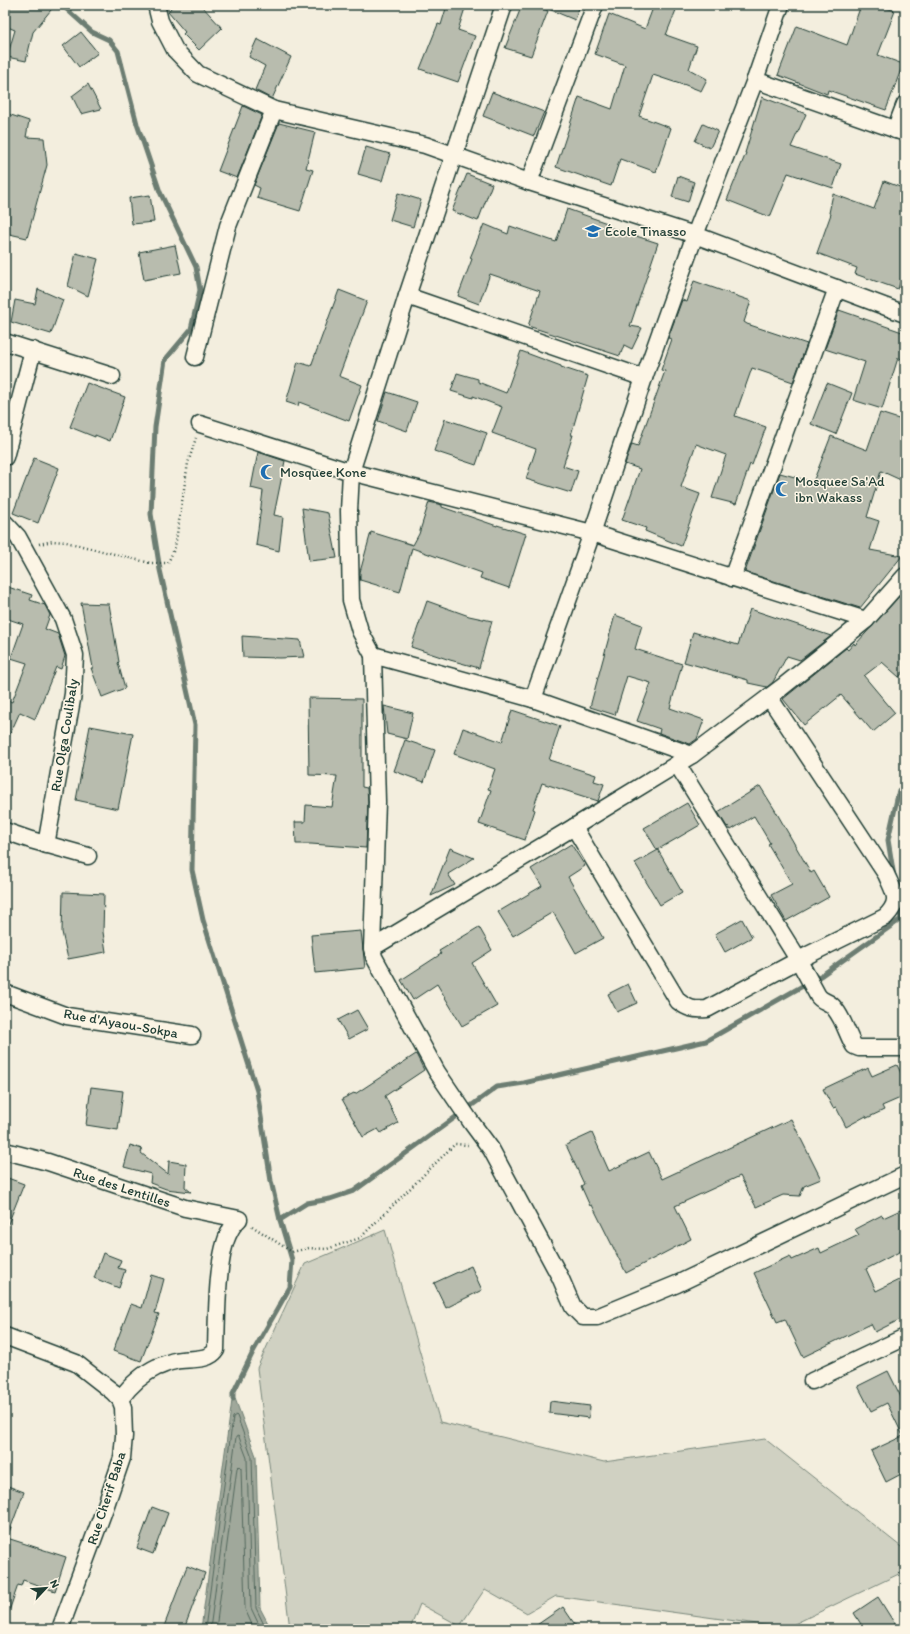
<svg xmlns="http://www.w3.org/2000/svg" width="910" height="1634" font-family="Itim,sans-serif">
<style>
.green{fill:#d0d1c2;stroke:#78877b}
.water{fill:#a0a89b;stroke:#6c7d72}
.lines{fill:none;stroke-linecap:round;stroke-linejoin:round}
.shore{stroke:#53685d;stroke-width:1}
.stream{stroke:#6c7d72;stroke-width:5}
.building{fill:#b8bcae;stroke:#1f3d34}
.street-casing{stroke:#1f3d34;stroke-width:19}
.path{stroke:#1f3d34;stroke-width:2.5;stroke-dasharray:1 3;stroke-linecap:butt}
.street{stroke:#fcf5e5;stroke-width:16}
.labels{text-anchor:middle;stroke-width:3;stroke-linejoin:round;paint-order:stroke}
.poi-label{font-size:14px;fill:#1f3d34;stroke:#fcf5e5;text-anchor:start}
.street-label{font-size:14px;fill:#1f3d34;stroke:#fcf5e5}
</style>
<rect width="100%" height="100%" fill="#f3eede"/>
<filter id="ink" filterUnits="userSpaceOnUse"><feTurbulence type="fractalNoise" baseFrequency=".025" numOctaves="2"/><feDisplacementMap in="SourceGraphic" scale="8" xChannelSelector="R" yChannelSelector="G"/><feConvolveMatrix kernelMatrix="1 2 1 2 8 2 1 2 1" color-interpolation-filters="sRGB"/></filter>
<g filter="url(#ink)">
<path class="green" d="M385,1230L440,1422L604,1462L765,1439L905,1550V1571L786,1628L556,1596L527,1613L485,1589L460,1626L420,1604L410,1629H290L257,1368L305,1264Z"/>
<path class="water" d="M233,1393L256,1456L260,1608L271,1629H201Z"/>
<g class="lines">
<g class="shore">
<path d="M205,1629L233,1417L236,1415L237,1416L252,1457L256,1608L266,1629"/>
<path d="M210,1629L236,1437L238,1436L239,1437L247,1458L251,1608L261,1629"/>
<path d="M216,1629L237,1468L239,1466L241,1468L245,1609L254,1629"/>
</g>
<g class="stream">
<path d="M62,5L92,32L109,40L118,51L137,124L160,192L196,267L200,290L191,329L165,360L155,427L151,514L160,570L195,725L192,870L203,920L257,1091L271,1181L280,1220L292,1260L290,1287L254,1350L233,1393V1399"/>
<path d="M894,877L888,840L899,790L905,788"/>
<path d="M280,1220L307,1203L330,1199L354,1191L497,1087L524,1083L706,1041L822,975L901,919L899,905"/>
</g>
</g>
<g class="building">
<path d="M5,5H55L33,32L26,61L7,57L15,30L5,26Z"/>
<path d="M173,5H201L222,28L199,50L183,34L185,32L168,12Z"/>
<path d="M447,5H466L458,30L475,36L458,82L420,69L438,24L441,25Z"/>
<path d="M522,5H535L548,11L531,56L505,48Z"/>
<path d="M539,5H580L575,20Z"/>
<path d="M654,5H678L666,35L697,46L689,69L707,79L701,91L683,84V85L653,75L639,116L671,128L656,172L620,159L611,186L556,167L579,97L612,109L625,65L595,54L609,14L645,29Z"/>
<path d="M861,5H878L895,11L878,55L903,64L886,110L828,90L827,94L778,75L797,26L847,45Z"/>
<path d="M81,32L98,53L79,67L63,46Z"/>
<path d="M257,39L291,57L272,99L255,90L265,66L249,57Z"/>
<path d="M88,84L101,109L81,114L72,96Z"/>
<path d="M492,92L544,112L534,136L483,116Z"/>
<path d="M762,97L806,114L791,147L841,164L833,188L788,173L770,217L727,200L746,153H745Z"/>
<path d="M243,106L262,115L237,178L218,171Z"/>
<path d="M5,113L29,121L26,137L44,138L47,165L27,238L5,233Z"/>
<path d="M279,123L315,132L306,168L313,170L300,211L257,198L260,188L254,185Z"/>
<path d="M703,124L718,131L710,148L695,141Z"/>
<path d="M366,147L390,154L382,181L358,174Z"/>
<path d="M467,174L492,184L478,221L452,211Z"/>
<path d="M678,176L694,182L688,202L672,197Z"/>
<path d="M884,181L905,189V267L898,289L855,274L857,268L817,253L831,214L829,213L833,194L874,209Z"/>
<path d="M398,193L421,200L413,227L390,220Z"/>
<path d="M150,195L154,222L132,224L129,198Z"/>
<path d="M567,209L607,223L605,226L658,243L630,326L642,328L632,349L624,345L620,356L528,326L540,291L490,274L479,304L458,296L472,259L470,258L484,224L508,234L510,226L556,242Z"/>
<path d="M175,245L181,273L144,280L139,252Z"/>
<path d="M76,253L98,259L88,296L68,286Z"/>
<path d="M694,281L751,301L744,322L747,324L807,344L793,382L752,368L735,416L766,427L752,465L750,464L736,504L712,498L726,455L696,444L681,487L700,494L681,546L645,531L646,528L622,520L640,469L625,464L632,444L638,446L665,371L661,370L672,339L668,338L682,300L687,302Z"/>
<path d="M38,289L63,300L51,334L11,322L15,300L35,304Z"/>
<path d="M339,290L367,301L339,376L362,385L349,421L299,402L298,406L286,402L298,362L311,366Z"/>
<path d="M839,310L905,333V349L902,359L898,358L882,409L853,400L865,362L825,349Z"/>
<path d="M521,351L561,366V367L588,376L571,435H573L563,466L578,471L571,493L526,479L536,449L492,433L502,407L473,396V398L451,391L457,373L478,379V382L506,393Z"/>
<path d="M87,383L125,397L110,441L95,435V437L70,427Z"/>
<path d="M827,383L852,393L836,434L811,424Z"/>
<path d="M387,392L417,402L407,431L378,421Z"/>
<path d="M880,413L905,421V482L881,471L867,517L879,521L870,550L902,556L860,608L745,572L780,473L813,482L831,436L867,450Z"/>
<path d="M445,419L487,433L476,465L434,451Z"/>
<path d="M258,452L285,461L274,515L283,517L279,551L256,545L263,491L251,488Z"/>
<path d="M34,458L59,468L38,523L13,513Z"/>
<path d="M429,502L442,505V507L497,526V525L526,534L509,588L480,578L482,573L412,548L400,592L360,580V572L371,532L413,545L419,534Z"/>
<path d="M302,508L328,513L337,558L309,561Z"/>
<path d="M5,586L32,595L30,600L45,605L50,615L45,629L58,634L65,656L61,669L56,667L35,719L20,712L5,745V699L12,702L27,663L11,658L23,624L5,618Z"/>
<path d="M905,590V670L899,677L882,662L864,676L895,713L873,732L841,695L804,725L783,699L846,648L848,650L854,643L855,645Z"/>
<path d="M427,601L469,616L492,621L479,668L450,660L411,647Z"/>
<path d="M81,603L109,604L119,662L118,663L125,688L102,697L91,668H93Z"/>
<path d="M750,609L831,636L800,660L787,656L773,682L767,687L748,683V680L684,662L693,632L738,645Z"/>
<path d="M615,615L642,625L635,649L682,664L670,708L704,720L697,739L690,744L659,733L660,729L637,721L651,683L627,676L615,715L590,707Z"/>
<path d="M242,636L300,640L304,657L280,658L243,657Z"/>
<path d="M308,698L362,699V787L367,788L368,802L366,848L311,844H296L295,822H305L306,805L332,807L337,776L309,775Z"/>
<path d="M384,706L413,713L407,739L387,734Z"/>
<path d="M512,710L560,726L549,760L596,775L594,781L604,784L598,801L542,783L533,809L535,810L525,840L479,824L491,790L488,789L495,769L454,754L463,728L502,742Z"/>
<path d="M90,726L133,734L118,809L76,800Z"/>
<path d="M405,740L435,750L424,782L394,771Z"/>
<path d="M760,786L775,810L811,873L814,871L829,897L786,921L771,895L792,884L768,844L770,843L754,816L731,830L728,826L727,827L718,812Z"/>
<path d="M687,803L700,825L657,850L644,828Z"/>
<path d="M571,844L585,866L568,877L603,938L576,953L553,912L513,936L498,912L542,886L531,869Z"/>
<path d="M450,848L474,858L448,874L455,885L431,896Z"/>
<path d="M658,850L682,892L660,905L635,863Z"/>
<path d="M63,892L104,894L103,932L106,952L68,959L62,932Z"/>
<path d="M742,919L752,937L725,952L715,934Z"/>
<path d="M479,927L492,950L472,963L497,1006L462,1026L437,984L413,1000L401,980L441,954L439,951Z"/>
<path d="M361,931L365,968L315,973L311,935Z"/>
<path d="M628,984L637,1003L617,1012L608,994Z"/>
<path d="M357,1010L368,1029L349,1039L338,1020Z"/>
<path d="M416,1054L424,1070L385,1096L398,1123L381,1133L378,1129L363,1137L342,1099L354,1093L355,1094Z"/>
<path d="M897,1065L905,1081V1096L882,1106L884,1110L867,1118L866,1116L846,1127L836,1107L833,1108L823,1089L865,1069V1070L868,1068L872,1076Z"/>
<path d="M91,1087L123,1091L118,1130L86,1125Z"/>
<path d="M791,1119L821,1179L804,1186L800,1196L783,1195L756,1207L740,1176L675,1206L691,1239L626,1273L592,1205L590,1206L581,1186L584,1184L566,1145L592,1133L609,1171L649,1152L662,1179Z"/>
<path d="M130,1145L142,1149L141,1153L168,1174L169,1161L186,1164L185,1187L191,1192L166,1189L150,1183L151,1174L124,1167Z"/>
<path d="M5,1177L24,1184L6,1229H5Z"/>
<path d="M905,1208V1249L866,1269L876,1291L905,1277V1317L875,1332L871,1324L803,1357L785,1319L777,1322L754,1273L790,1256L792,1260L819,1248L821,1253L859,1235L855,1229L882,1215L883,1218Z"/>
<path d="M103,1253L121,1260L118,1268L125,1270L119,1288L94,1278Z"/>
<path d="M471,1266L482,1290L446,1308L434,1283Z"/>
<path d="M151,1275L164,1279L155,1313L159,1314L141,1361L113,1351L131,1304L142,1308Z"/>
<path d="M888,1371L905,1405V1472L886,1482L871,1451L903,1436L887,1403L871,1411L858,1386Z"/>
<path d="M550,1401L590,1406L589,1418L549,1413Z"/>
<path d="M5,1485L24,1492L7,1538L66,1557L55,1591L23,1580L21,1586L18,1585L7,1617H5Z"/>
<path d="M152,1507L168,1513L153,1554L137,1548Z"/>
<path d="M187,1566L205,1573L184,1629H163Z"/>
<path d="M878,1597L898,1629H864L854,1613Z"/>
<path d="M563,1607L578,1629H531Z"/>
</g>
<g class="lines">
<defs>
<g id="street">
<path d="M156,5L160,21L175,50L198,74L274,110L425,145L529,182L695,235L905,314"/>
<path d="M755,80L905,133"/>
<path d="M895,130L905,104"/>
<path d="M529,182L595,5"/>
<path d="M407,296L644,378"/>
<path d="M5,342L112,376"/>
<path d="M195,357L228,226L274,110"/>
<path d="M200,424L351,472L592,533L866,620"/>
<path d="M5,457L33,350"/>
<path d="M5,523L18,537L63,619L75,655L73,694L46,845"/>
<path d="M732,578L837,288"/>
<path d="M373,655L360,631L351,600L349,511L351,472L407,296L504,5"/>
<path d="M533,699L373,655L377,802L372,948L374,957L437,1072L471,1122L491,1149L560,1277L573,1307L583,1317H597L677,1284L905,1175"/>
<path d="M692,755L533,699L592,533L644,378L695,235L755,80L781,5"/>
<path d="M677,764L799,961L818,996C823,1003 829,1000 835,1009C844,1020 847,1034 854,1046L859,1048H905"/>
<path d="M574,827L678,1001C688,1009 694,1010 707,1009L808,955L885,917C902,900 894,893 886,874L769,697"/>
<path d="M5,831L31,840L88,856"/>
<path d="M372,948L574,827L692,755L781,688L866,620L905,576"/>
<path d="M5,993L67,1016L192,1035"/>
<path d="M5,1151L48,1162L185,1208L239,1219C236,1222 232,1226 230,1231C216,1255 217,1321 216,1350C209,1362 187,1358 175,1361C169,1362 163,1365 157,1367C142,1374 130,1386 120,1399"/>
<path d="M5,1336L76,1363L113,1392L120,1399L123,1407L124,1436L122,1458L106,1505L60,1629"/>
<path d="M812,1381L905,1337"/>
</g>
</defs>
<use href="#street" class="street-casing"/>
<g class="path">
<path d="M39,544L53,541L66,542L150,563H168L175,547L188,463L196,438"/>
<path d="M252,1226L292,1252L309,1248L327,1249L360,1238L455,1144L468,1145"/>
</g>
<use href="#street" class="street"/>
</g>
</g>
<defs>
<symbol id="school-bare" viewBox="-9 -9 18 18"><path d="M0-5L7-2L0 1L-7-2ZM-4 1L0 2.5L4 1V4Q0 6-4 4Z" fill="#1f6fb2" stroke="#fcf5e5" stroke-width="2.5" paint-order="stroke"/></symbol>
<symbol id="mosque-bare" viewBox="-9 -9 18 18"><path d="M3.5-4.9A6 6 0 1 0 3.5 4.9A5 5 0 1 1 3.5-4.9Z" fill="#1f6fb2" stroke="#fcf5e5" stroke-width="2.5" paint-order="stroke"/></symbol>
</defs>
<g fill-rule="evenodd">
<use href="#school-bare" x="582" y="220" width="22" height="22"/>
<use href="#mosque-bare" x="257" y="461" width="22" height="22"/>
<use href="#mosque-bare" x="772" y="478" width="22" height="22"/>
</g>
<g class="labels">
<g class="poi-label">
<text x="605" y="236">École Tinasso</text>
<text x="280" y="477">Mosquee Kone</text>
<text x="795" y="486">Mosquee Sa'Ad<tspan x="795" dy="16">ibn Wakass</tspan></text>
</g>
<g class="street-label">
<text transform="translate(64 735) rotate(-81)" y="5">Rue Olga Coulibaly</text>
<text transform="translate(121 1023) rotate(10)" y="5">Rue d'Ayaou-Sokpa</text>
<text transform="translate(122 1187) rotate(18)" y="5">Rue des Lentilles</text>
<text transform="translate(106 1498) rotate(-72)" y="5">Rue Cherif Baba</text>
</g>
</g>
<rect width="910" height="1634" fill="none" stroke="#fcf5e5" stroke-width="20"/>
<rect x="10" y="10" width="890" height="1614" fill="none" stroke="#1f3d34" stroke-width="1.5" filter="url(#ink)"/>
<g transform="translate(46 1588) rotate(64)" stroke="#fcf5e5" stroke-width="3" paint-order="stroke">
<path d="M0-3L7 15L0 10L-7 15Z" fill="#1f3d34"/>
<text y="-6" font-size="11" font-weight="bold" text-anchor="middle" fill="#1f3d34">N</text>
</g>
</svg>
